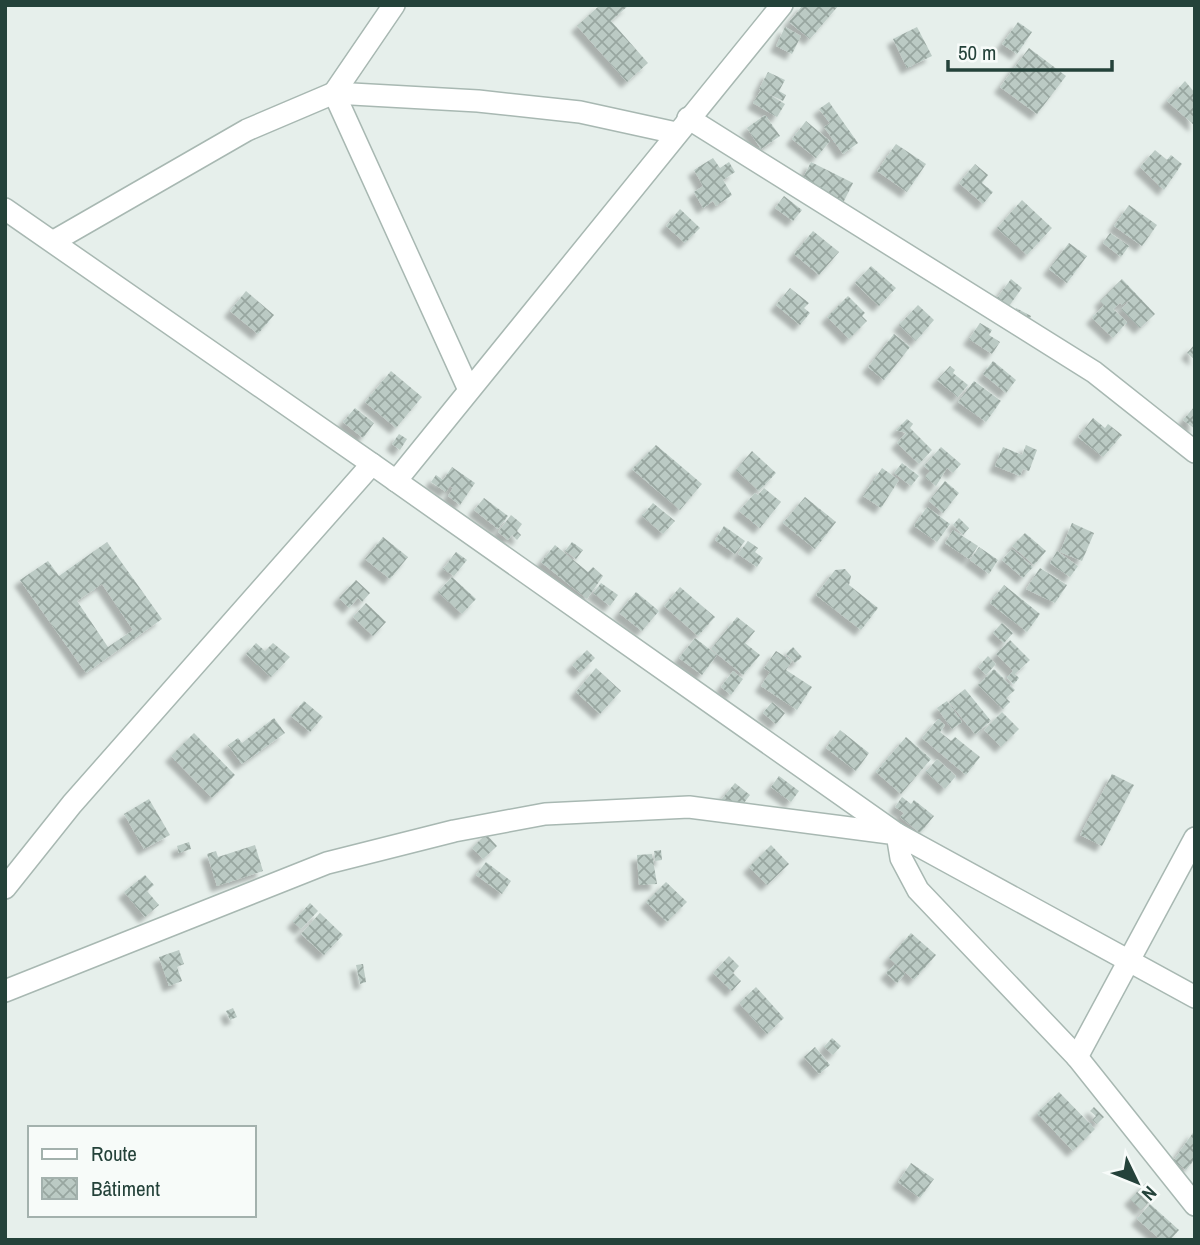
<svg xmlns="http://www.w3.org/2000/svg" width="1200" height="1245" font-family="'Archivo Narrow',sans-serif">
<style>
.building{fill:url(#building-cross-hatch);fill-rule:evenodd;filter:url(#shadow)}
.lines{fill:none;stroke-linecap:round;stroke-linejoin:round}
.minor-casing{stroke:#a8b8b2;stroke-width:24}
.minor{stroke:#fff;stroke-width:21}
</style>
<defs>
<pattern id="building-cross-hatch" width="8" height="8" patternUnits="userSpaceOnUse" patternTransform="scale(1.75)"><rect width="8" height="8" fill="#bbcac4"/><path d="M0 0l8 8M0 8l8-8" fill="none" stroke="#98a6a0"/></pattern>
<filter id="shadow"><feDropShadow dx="-6" dy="6" stdDeviation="2" flood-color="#0004"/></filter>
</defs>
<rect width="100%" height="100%" fill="#e6efeb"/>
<g class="building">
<path d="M600,5H629L611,21L648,63L627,82L577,26Z"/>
<path d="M803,5H839L810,39L789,22Z"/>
<path d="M1018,22L1032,32L1017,54L1002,44Z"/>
<path d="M785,27L801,36L792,54L776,46Z"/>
<path d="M917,27L932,56L907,68L893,39Z"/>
<path d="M1029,48L1066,76L1037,114L1000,87Z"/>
<path d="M768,72L785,80L779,91L786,95L783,101L759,89Z"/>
<path d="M1185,81L1195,93V126L1167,101Z"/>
<path d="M761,90L785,104L777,117L753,103Z"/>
<path d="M829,102L858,143L843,154L824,127L830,123L819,109Z"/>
<path d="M765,115L780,136L761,149L747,128Z"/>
<path d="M806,121L830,141L816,158L792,139Z"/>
<path d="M896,144L926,164L907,192L877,171Z"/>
<path d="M1155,150L1167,160L1171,155L1182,164L1164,190L1140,167Z"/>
<path d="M713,158L720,168L729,162L735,172L723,180L732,195L716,206L713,201L703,208L694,192L703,186L694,170Z"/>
<path d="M811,162L853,183L843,203L801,182Z"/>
<path d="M975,164L988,175L982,183L993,192L983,204L959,183Z"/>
<path d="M784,196L802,210L793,221L775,208Z"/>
<path d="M1022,200L1052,228L1027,255L997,228Z"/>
<path d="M1129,205L1157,225L1142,246L1114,226Z"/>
<path d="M680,209L700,228L685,243L666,226Z"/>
<path d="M813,231L839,252L819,275L794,254Z"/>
<path d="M1110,233L1129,246L1121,257L1103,243Z"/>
<path d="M1069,243L1087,256L1067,283L1049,269Z"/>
<path d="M871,266L896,288L879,306L855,283Z"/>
<path d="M1011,279L1022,288L1009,306L997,298Z"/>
<path d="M1122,279L1155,314L1140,328L1121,309L1131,299L1122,305L1120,303L1113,309L1127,322L1113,338L1092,318L1104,305L1100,301Z"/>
<path d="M790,288L809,303L804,308L810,313L800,325L776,305Z"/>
<path d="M246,291L274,315L258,334L230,311Z"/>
<path d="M848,296L865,313L862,316L867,321L849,339L827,317Z"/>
<path d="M918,305L934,320L916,341L899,325Z"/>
<path d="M1016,308L1031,316L1026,326L1011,318Z"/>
<path d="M980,323L992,330L989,335L1000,342L992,354L969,339Z"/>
<path d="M894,334L910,347L884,380L868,367Z"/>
<path d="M1195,344V360L1187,353Z"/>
<path d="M993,361L1016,380L1006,393L983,374Z"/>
<path d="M950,366L955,370L953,373L968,385L958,397L937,380Z"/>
<path d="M391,371L422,397L396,428L365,402Z"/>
<path d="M974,381L1001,401L986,422L958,402Z"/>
<path d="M1195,406V429L1183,420Z"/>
<path d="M355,408L374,423L363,438L343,422Z"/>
<path d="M1093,418L1105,428L1108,424L1122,435L1103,457L1078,437Z"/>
<path d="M907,419L913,424L910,428L932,450L919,464L897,443L906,433L896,430Z"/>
<path d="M399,434L407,439L400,450L392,444Z"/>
<path d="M656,445L702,484L680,510L632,469Z"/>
<path d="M1026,445L1037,450L1029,471L1023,469L1020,476L995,466L1003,447L1022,455Z"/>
<path d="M941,447L961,464L953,473L947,468L936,486L925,477L930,471L924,466Z"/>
<path d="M752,451L776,473L759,491L736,470Z"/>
<path d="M902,463L919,476L911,486L894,473Z"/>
<path d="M452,467L475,483L460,505L448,496L453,488L450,486L446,492L431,482L436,475L443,480Z"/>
<path d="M882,468L899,480L881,508L863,496Z"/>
<path d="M945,481L959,493L943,513L929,501Z"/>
<path d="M764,488L781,502L760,528L739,511L755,493L758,495Z"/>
<path d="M805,497L836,522L815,549L783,523Z"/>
<path d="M484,498L508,516L498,529L474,510Z"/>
<path d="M653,503L675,521L663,534L642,516Z"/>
<path d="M927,507L950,524L937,542L914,526Z"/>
<path d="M511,515L522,524L517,531L521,535L517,540L512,535L508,540L498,532Z"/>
<path d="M959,518L969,528L963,535L953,525Z"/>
<path d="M1072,523L1094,533L1082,561L1060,552Z"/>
<path d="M724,526L745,541L735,554L715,540Z"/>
<path d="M953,530L978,546L969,559L945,543Z"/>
<path d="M1025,533L1046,551L1034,565L1012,546Z"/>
<path d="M383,537L408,557L390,579L365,559Z"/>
<path d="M748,541L758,548L755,552L763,558L757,567L738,554Z"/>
<path d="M107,542L162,619L86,673L20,580L48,561L59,576ZM102,584L133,630L108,647L77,601Z"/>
<path d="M572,542L583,550L576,559L565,551Z"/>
<path d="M555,545L588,572L593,567L603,576L587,599L541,562Z"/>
<path d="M979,547L998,560L989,574L970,560Z"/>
<path d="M1012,549L1033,567L1023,578L1002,560Z"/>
<path d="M1057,551L1078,566L1070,577L1050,563Z"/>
<path d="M456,552L467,560L454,576L443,569Z"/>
<path d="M1040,568L1067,585L1055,603L1026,589Z"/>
<path d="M845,569L851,576L849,585L878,608L861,630L816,595L835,570Z"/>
<path d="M452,577L476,599L462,614L438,592Z"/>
<path d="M356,580L370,593L362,602L358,598L349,608L339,598Z"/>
<path d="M601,583L618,595L610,606L593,593Z"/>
<path d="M1004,585L1040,614L1027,632L990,603Z"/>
<path d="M680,587L715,617L698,636L664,606Z"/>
<path d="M636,592L659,611L642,631L619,613Z"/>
<path d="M366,603L386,622L373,636L353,617Z"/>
<path d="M737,617L755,631L745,643L760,655L743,675L711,649Z"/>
<path d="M1002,623L1013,633L1004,643L993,633Z"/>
<path d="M695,638L717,655L702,675L679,658Z"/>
<path d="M1010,640L1030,660L1015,674L1019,678L1014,684L1007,678L1013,671L996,654Z"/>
<path d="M256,643L265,651L273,643L290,657L271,677L246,654Z"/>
<path d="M793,647L802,657L795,663L786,654Z"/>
<path d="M587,650L595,658L580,673L572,665Z"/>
<path d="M776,651L792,661L786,670L812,687L797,710L761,686L770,672L764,668Z"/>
<path d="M988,656L996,664L986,675L978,667Z"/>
<path d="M596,668L621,691L600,714L576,692Z"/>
<path d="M994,669L1015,690L1006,698L1010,702L1003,709L978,685Z"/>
<path d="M733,671L743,679L731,695L721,687Z"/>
<path d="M965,689L991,721L975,734L949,702Z"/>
<path d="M304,701L323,717L310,732L291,716Z"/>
<path d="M947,701L962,722L952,729L937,708Z"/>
<path d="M772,702L785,713L776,724L763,713Z"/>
<path d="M1002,712L1019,729L1001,747L984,730Z"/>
<path d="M274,718L285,733L242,764L228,745L238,738L242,743Z"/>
<path d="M938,719L945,725L940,732L951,741L955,737L980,757L966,775L922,738Z"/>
<path d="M840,730L869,753L856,771L826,748Z"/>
<path d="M194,733L235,775L212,798L171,756Z"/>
<path d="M906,737L931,759L901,794L876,772Z"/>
<path d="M937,759L956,776L945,789L926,772Z"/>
<path d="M1112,774L1134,785L1102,846L1080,835Z"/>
<path d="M779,776L799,791L791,802L771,787Z"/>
<path d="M735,783L750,795L737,812L721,800Z"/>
<path d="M902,797L911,804L914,800L934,816L920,833L900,817L904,813L895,807Z"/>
<path d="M149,799L170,835L144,849L124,814Z"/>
<path d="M486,834L497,846L483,859L472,848Z"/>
<path d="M189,842L191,849L179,853L177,846Z"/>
<path d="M255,845L263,871L217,886L207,854L216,851L218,857Z"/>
<path d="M771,845L789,864L767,885L749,867Z"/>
<path d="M661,850L662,860L655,861L654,851Z"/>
<path d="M652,854L657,884L639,885L637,855Z"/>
<path d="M486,862L511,881L502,894L476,875Z"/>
<path d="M145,875L154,885L147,891L159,905L145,917L124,892Z"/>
<path d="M666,882L687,902L667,922L646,902Z"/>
<path d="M310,903L318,911L301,929L293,922Z"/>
<path d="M320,913L343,935L324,955L301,934Z"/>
<path d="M911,933L936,955L914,980L889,958Z"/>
<path d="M179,950L184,964L177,967L182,981L169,986L159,957Z"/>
<path d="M729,956L739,966L733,973L741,981L732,991L713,973Z"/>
<path d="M363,964L366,982L360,984L356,965Z"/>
<path d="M895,964L905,974L897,983L886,973Z"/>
<path d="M756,987L784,1018L767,1034L739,1003Z"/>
<path d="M233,1008L237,1017L230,1020L226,1011Z"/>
<path d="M832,1038L841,1046L833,1055L824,1047Z"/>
<path d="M815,1047L830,1065L819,1074L804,1057Z"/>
<path d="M1059,1092L1095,1129L1073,1151L1037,1113Z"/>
<path d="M1094,1107L1104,1117L1097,1124L1092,1120L1096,1116L1090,1111Z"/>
<path d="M1195,1130V1159L1186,1170L1173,1161Z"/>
<path d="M911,1163L934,1179L920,1198L898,1182Z"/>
<path d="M1146,1183L1157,1194L1141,1210L1130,1199Z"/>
<path d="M1150,1204L1179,1230L1170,1240H1161L1137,1219Z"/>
</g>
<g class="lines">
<defs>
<g id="minor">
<path d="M394,5L334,93L469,390"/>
<path d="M688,118L1094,372L1195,452"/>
<path d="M5,209L372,464"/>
<path d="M54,241L247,130L334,93L478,101L580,112L676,133"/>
<path d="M396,481L782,5"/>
<path d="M5,888L72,804L372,464L897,834L1195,997"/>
<path d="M5,991L327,863L454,831L545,814L689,807L897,834L901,858L918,890L1077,1057L1195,1205"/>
<path d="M1077,1057L1195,838"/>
</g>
</defs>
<use href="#minor" class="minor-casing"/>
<use href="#minor" class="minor"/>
</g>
<rect width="1200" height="1245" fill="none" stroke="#24423a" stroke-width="14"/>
<rect x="28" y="1126" width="228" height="91" fill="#f7fbf9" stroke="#a3b1ad" stroke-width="2"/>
<rect x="42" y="1149" width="35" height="10" fill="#ffffff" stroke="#a3b1ad" stroke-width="2"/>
<text x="91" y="1161" font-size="21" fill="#24423a">Route</text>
<rect x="42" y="1178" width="35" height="21" fill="url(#building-cross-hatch)" stroke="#a3b1ad" stroke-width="2"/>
<text x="91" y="1196" font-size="21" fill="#24423a">Bâtiment</text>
<g transform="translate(1137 1182) rotate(133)" stroke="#f7fbf9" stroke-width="5" paint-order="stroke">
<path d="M0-5L12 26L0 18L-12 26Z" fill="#24423a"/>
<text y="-10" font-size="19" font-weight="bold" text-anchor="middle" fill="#24423a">N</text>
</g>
<path d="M948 60v10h164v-10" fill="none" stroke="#24423a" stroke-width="3.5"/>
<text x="958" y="60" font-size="21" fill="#24423a" stroke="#f7fbf9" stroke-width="5" paint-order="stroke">50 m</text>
</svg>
